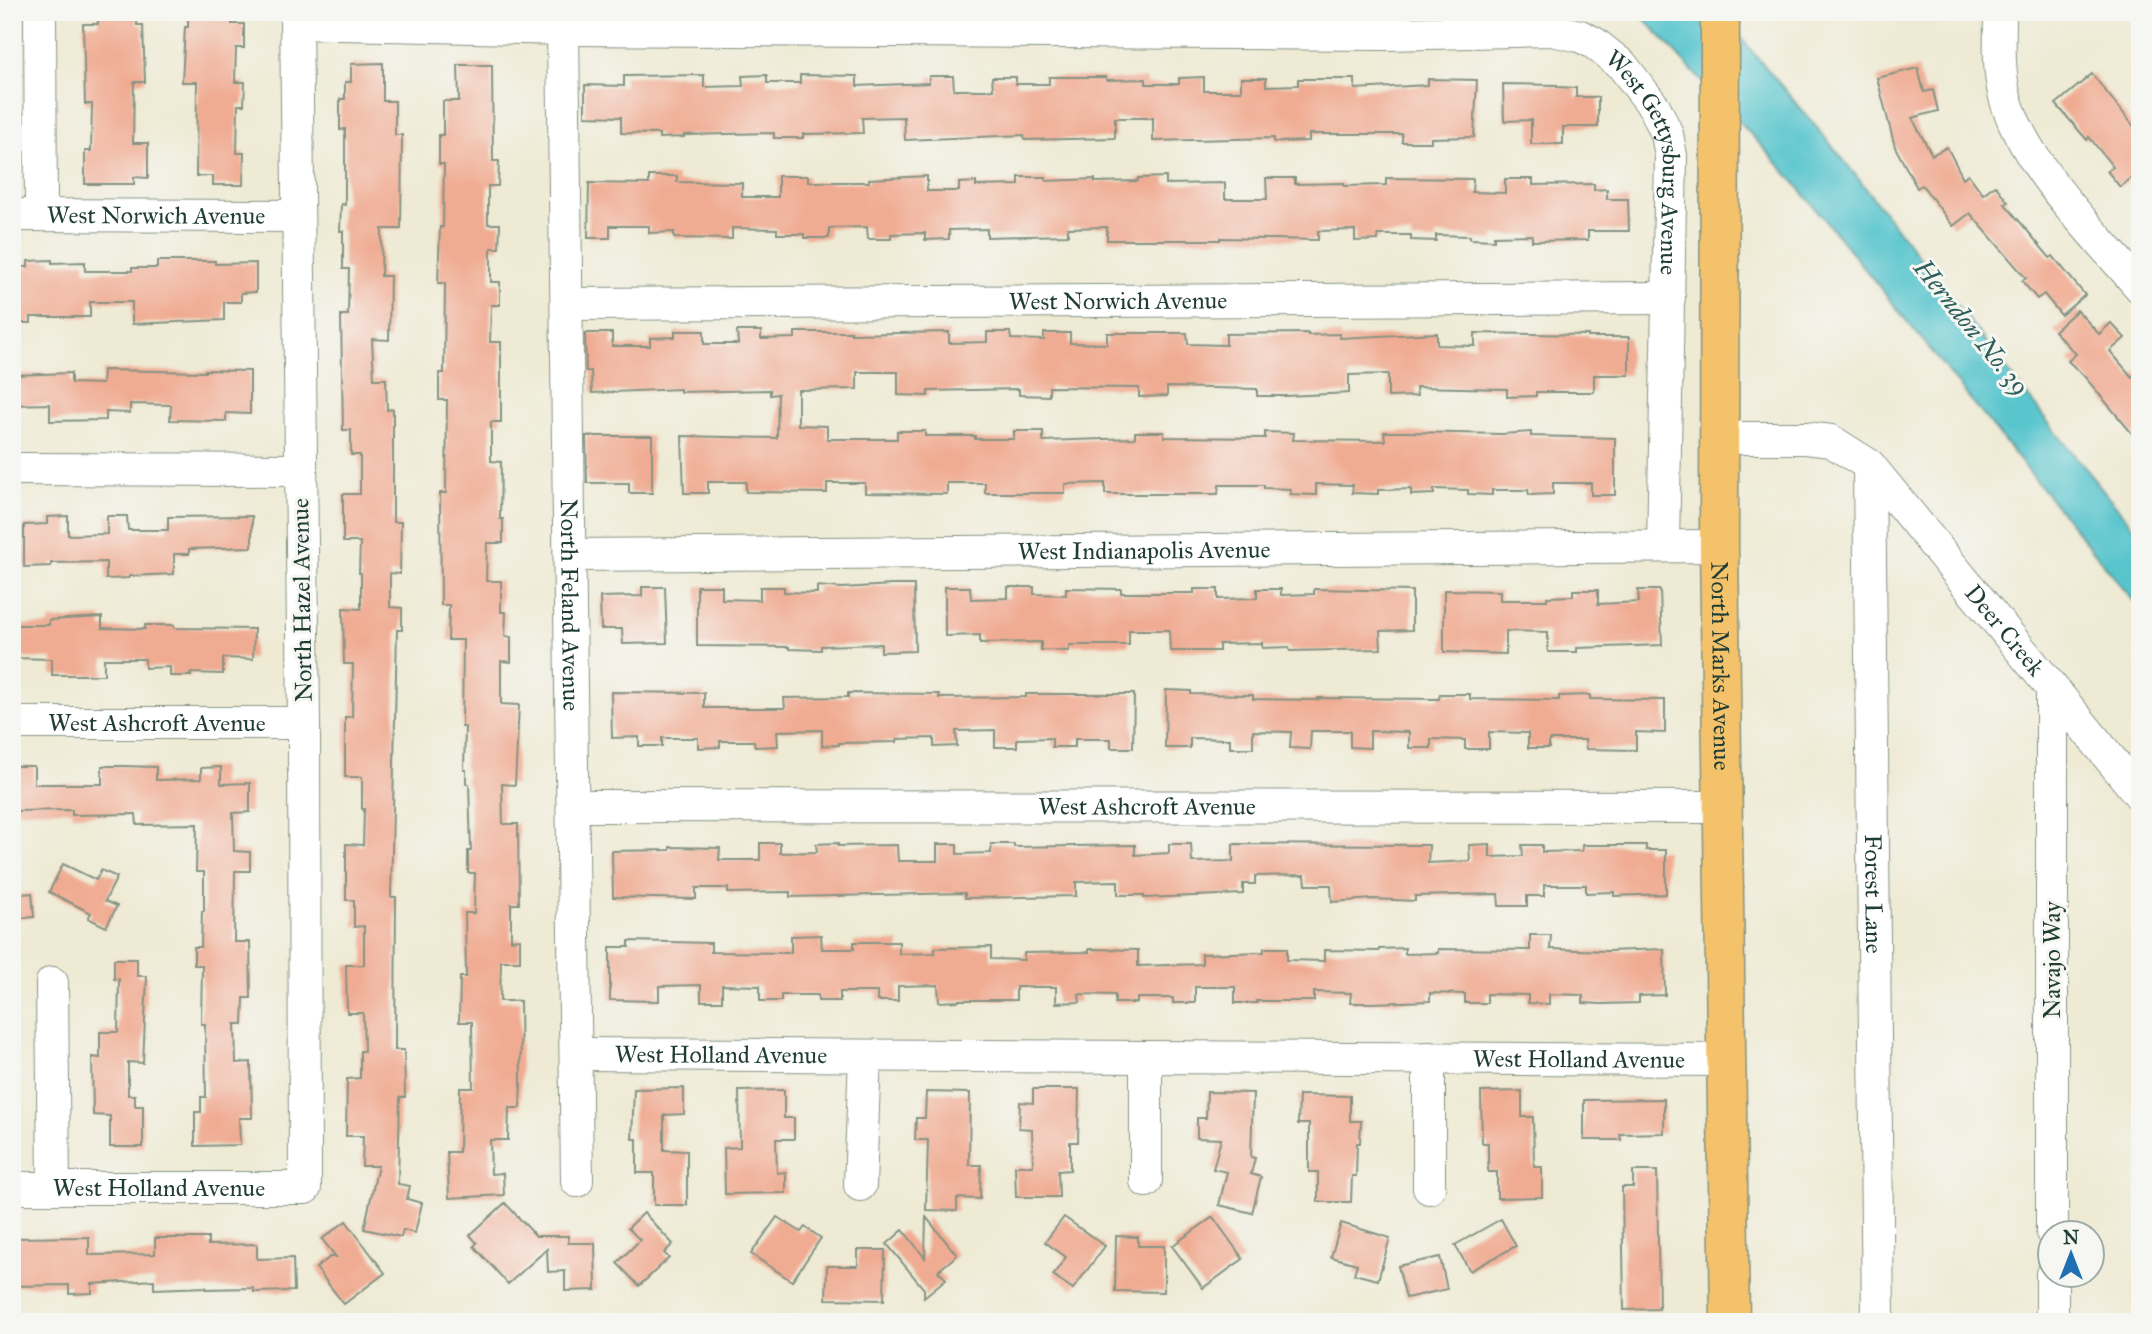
<svg xmlns="http://www.w3.org/2000/svg" width="2152" height="1334" font-family="'IM FELL Great Primer',serif">
<style>
.water{fill:#58c5cd;stroke:#3c8180;stroke-width:2}
.building{fill:#f0ac93}
.lines{fill:none;stroke-linecap:round;stroke-linejoin:round}
.minor-casing{stroke:#869484;stroke-width:34}
.major-casing{stroke:#869484;stroke-width:41}
.minor{stroke:#fff;stroke-width:32}
.major{stroke:#f4c26a;stroke-width:38}
.labels{text-anchor:middle;stroke-width:6;stroke-linejoin:round;paint-order:stroke}
.street-label{font-size:24px;fill:#1f3d34;stroke:#f6f6f2}
.water-label{font-size:26px;font-style:italic;fill:#2d5f5a;stroke:#f6f6f2}
</style>
<rect width="100%" height="100%" fill="#f6f6f2"/>
<filter id="ink" filterUnits="userSpaceOnUse"><feTurbulence type="fractalNoise" baseFrequency=".0143" numOctaves="2"/><feDisplacementMap in="SourceGraphic" scale="14" xChannelSelector="R" yChannelSelector="G"/><feConvolveMatrix kernelMatrix="1 2 1 2 8 2 1 2 1" color-interpolation-filters="sRGB"/></filter>
<filter id="wash" filterUnits="userSpaceOnUse"><feTurbulence type="fractalNoise" baseFrequency=".00686" numOctaves="4" result="noise"/><feDisplacementMap in="SourceGraphic" scale="28" xChannelSelector="R" yChannelSelector="G"/><feGaussianBlur stdDeviation="1.57" result="paint"/><feColorMatrix in="noise" values="0 0 0 0 0 0 0 0 0 0 0 0 0 0 0 0 0 1.4 0 .05"/><feComposite in="paint" operator="in"/></filter>
<g filter="url(#wash)">
<rect width="100%" height="100%" fill="#eeead4"/>
<path class="water" d="M1638,12H1719L1838,153L2058,435L2140,535V609L1792,179Z"/>
<g id="blocks">
<g class="building">
<path d="M98,12H137V25H143L145,82H134L133,143H148V178L134,177V184H85V151H91L92,104H85L83,24H98Z"/>
<path d="M188,12H232V24H244V48H236L235,82H245L244,105H238L237,153H244L243,185H213V176H196L197,82H182L185,27H188Z"/>
<path d="M383,63V101H395V135H402L401,229H382L381,276H390L389,340L372,339L374,379H386L387,410L393,409V522H401L400,574L390,573V607L402,608V630H397L391,897H396L395,1050H404L405,1097H400L398,1184L410,1186L407,1199L422,1203L415,1233L403,1230L401,1237L364,1229L378,1166H362L363,1136H346L347,1079L360,1078V1051H364L363,1013H347L346,965H364V926L354,927V900H346V844L363,845L364,809H362V777H345V717H352L353,664H344L343,608L361,609V573H359L360,542H343V494H360V455H351V430H343L341,315H348L349,269H343V231H340L341,204L345,205V129L340,130V99H345V82H351V64Z"/>
<path d="M458,65H492L493,161H499L498,186H488V224H500L499,248H491V282H500V305H491L490,342H501V422H491V461L501,462L500,519H503V543H487L486,581H501V612H506L505,636L511,637V662L501,661V704L519,705L515,785L502,784L503,824H518L519,904H511V940L520,939V961H501L500,1001H520L521,1080L520,1108H509L508,1140H490L491,1174L503,1173L504,1195L449,1198L447,1152H459L460,1088H473L472,1022H459L460,977H466L465,913H474L475,873H468V851H471L469,784H466V770H464L465,727H462L463,640H448L449,605H441L440,493H446L447,400H439V373H444L445,283H438L440,227H443L444,164H439V135H443V101H459Z"/>
<path d="M1918,68L1924,92L1933,90L1938,111L1912,118L1932,155L1947,147L1963,178L1968,174L1983,194L1995,185L2008,202L2005,204L2050,258L2053,256L2085,295L2061,315L2044,294L2037,299L2022,281L2026,278L1970,213L1953,226L1922,185L1917,188L1895,147L1877,78Z"/>
<path d="M2092,74L2140,134V171L2120,187L2107,171L2113,167L2089,137L2087,140L2056,104Z"/>
<path d="M704,75V87L743,86L742,76L767,75V83H800V75L857,76V86L929,83V76H953L954,90H993L992,77H1016V84H1049V77H1106V80L1146,79V84H1179V78L1204,77V91H1241V78H1266V86L1298,85V79H1355V89L1428,85V79L1477,80L1474,137L1431,138V142H1402V134H1309V141L1274,142V138L1153,141V118H1115V138L1025,140L1024,135L905,140L904,117L862,118L863,133L803,134V138H774V133L684,135V137L659,138V134L621,133V117L585,116V85L624,86V76Z"/>
<path d="M1503,84L1557,85V87L1576,88V97H1598V127H1563V144H1531V120L1504,121Z"/>
<path d="M649,176H677V182L742,183V197H778V176H808V182H869V179L927,176V191H959V183L976,182V186L1019,185V177H1046V181L1095,179V182L1138,181V178L1166,177V184L1225,183V199H1267L1266,178H1295V184L1344,183V186L1386,185V178L1473,179L1472,192L1505,193V179H1533V185L1594,184V190L1607,189V199H1628L1629,231H1588V240L1532,241V235L1494,236V240L1470,239V236L1436,235V241L1411,240V235H1378V240L1355,241V230L1318,231V240L1220,238V240H1107V227L1068,228V235L987,237V229L949,230V239L925,240V233L891,234V239H868L867,227L829,228V238H804V234H777V229L732,228V239L674,238V232L649,233V226H610V238H588L589,183L649,184Z"/>
<path d="M52,260V263L85,262V271H132V268H157V261H215V264L256,263V292L241,293V302H224V320L132,324V302H90V317H31V323H12V267H28V261Z"/>
<path d="M2077,310L2099,334L2111,323L2125,338L2110,351L2132,377L2140,370V443L2084,376L2068,361L2076,354L2054,331Z"/>
<path d="M675,331H704V344H738L737,331H761V339L795,338V332H851V334L949,332V343L987,342V332H1010L1011,339L1044,340V333H1070V343L1107,344V333H1187L1188,344L1226,345V334L1308,333V335L1339,334L1340,338L1437,333V345L1475,346V333L1588,335V337H1629V375H1594V392H1536V396L1507,397V389L1416,387L1417,396L1388,397V374L1349,375V393L1286,396H1257V389L1167,387V396L1139,397V388L1049,387V396L1019,395V389L928,391V396L898,395V372H857V389L798,390V425L827,426V439H897V431H925V436H975V439H1014V431H1043V441L1135,438V432H1164V437L1265,438V432L1294,433L1293,440L1385,441L1384,432H1407L1502,434L1531,432V436L1615,438V495H1591V483H1553V494L1529,495L1528,490H1492V495L1468,494V490L1434,489V494L1411,495V489L1378,490V494L1352,493L1353,485L1316,484V495L1290,494L1291,489L1264,488V485H1219L1218,494H1105V483L1065,484V493H985V483H947V494L865,493V483H827V493L746,492V482H708V493H684L682,436L777,438L778,394L770,395V390L680,392V389L592,393L591,371H586L585,333H612V346H650V338L675,337Z"/>
<path d="M103,370L205,372V370L250,371V414L226,413V421L170,420L171,405L130,404V413L106,412V420L50,421V404L12,405V375L71,373V383L102,384Z"/>
<path d="M586,436H652V493H629V483H587Z"/>
<path d="M68,516V535L107,534V516H127L128,530H168V517L252,516V547L189,549V554H174V574L129,576V578L106,579V562L51,563V566L24,567V525L47,524V517Z"/>
<path d="M892,585H914L915,651L881,652V644L821,646V650L789,649V647L697,646V586H722V599L760,600V587H784V592L817,593V586L842,588Z"/>
<path d="M642,587H665L667,643L623,644L622,629H601L600,597L642,596Z"/>
<path d="M945,587H970L971,599L1008,598V587H1034V594L1066,595V588L1121,589V593H1194V589H1218V599L1257,598V589H1281V595L1314,594V589L1412,591V630L1380,631L1381,649L1290,651L1289,647L1262,648V643L1219,644V651H1170L1169,630H1129V645H1069V651L1041,650V642L980,643V635L945,636Z"/>
<path d="M1444,590L1500,591V600H1547V597L1573,596V590H1598V604L1639,602L1638,590H1660L1662,645L1577,648V652H1548V632L1506,631V654L1444,652Z"/>
<path d="M102,617V628L145,629V625H174V628L254,629L253,659L223,658V674L190,673L191,676H170V667L145,668V659H104V675H52V659L12,658V625H49V620Z"/>
<path d="M1166,690L1191,691V694L1253,695V699L1318,700V698L1439,699L1440,694H1470V699L1559,700V696L1590,695V699L1665,700V733L1636,732V750L1586,749L1585,740H1549V748H1528V733L1489,732V749H1465V740L1431,739V748H1409V732L1370,731V748L1350,747V731H1311L1310,749L1290,748L1291,732L1253,731V748H1230V739L1190,738V748H1165Z"/>
<path d="M611,692L704,693V708H785L784,698L848,697V693L939,694V698L1026,697V694H1134L1133,748H1111V739H1075V747H1052V738L1017,739V747H995V730L956,731L957,746L934,747V738L897,739V742L839,743V745L822,746V730L777,731L778,746L755,747L754,741H720V747L698,748V738H662V746H639V737L612,738Z"/>
<path d="M14,766H34V784H102V766H123L156,767V780L201,779V768L221,767V784L250,783V812L233,813L234,851L250,852V871H235L234,942H250L251,998H244L243,1024H235L236,1063L251,1062L252,1118H239L240,1145L195,1146V1112H201V1097H206L205,1024H201L202,965H194V947H201L202,911H204V872H196L197,824L137,825L136,814L72,815V810L15,811Z"/>
<path d="M760,843H780V853L817,852L816,844L838,843V846L897,845L898,861H937V844H957V854L991,853V844H1014V847L1135,845V855L1169,853V844H1191L1192,862L1233,861V844L1429,845L1428,863L1470,861L1469,845L1490,844V857L1523,856L1522,845H1542V852L1582,851V845H1646V850H1666V894L1614,896V892L1586,893V885H1544V896H1527V906H1499L1498,894L1415,896V901L1373,899L1332,902L1331,885H1306L1305,875L1255,876V884H1243V894L1144,898V895H1118V881L1076,882V896L965,898V893L790,897V892L728,893V888H696V899L613,897L612,851L670,850V847L720,848L719,860H760Z"/>
<path d="M63,864L96,880L101,870L117,877L105,901L117,906L106,927L88,918L91,913L49,892Z"/>
<path d="M32,893L34,917L13,919L12,895Z"/>
<path d="M821,935L822,949H854V942H899V954L935,953V948L991,947V959L1024,960V953L1089,952V949L1138,950V966L1202,964V954L1264,952V948H1287V960L1324,961V950L1379,951V949L1405,948V954L1438,953V949L1530,950V935H1551L1550,949L1607,951L1664,949L1665,995L1639,996V1003L1601,1004L1583,1003V995L1549,994V1004L1528,1003V995L1487,994V1003H1465V994L1430,993V1001L1371,1003H1350L1351,993L1314,992V1001H1256L1257,1003H1235V987H1195V1003H1173V998H1137V1003H1115V995L1079,994L1080,1002L1056,1003V987H1016V1000H959V1001L939,1002L938,985L898,986V1001H877V992H840V1001H818V995H781V1001H760V986L722,985V1001H701V985L659,986V1001L610,1000V947H629V941L711,943V952L791,953V936Z"/>
<path d="M114,959H137V976H147L143,1063L128,1062V1095H135V1106H143V1147H110V1116L93,1115L92,1057L100,1058V1032H118L119,979H114Z"/>
<path d="M684,1088V1114L664,1115V1150L687,1151V1205H654V1173H637V1139H632L634,1089Z"/>
<path d="M1033,1089H1079L1078,1142H1070V1170L1058,1171L1059,1197H1016L1015,1166H1033L1032,1129L1019,1128L1020,1102L1033,1103Z"/>
<path d="M784,1090V1118H794V1139H776L777,1173L786,1172V1193L725,1194L724,1148L740,1147L739,1091Z"/>
<path d="M1522,1091V1117H1533L1534,1167H1542V1197L1497,1198V1172H1488V1143H1482L1481,1092Z"/>
<path d="M926,1092L970,1093L969,1165H981L980,1199L957,1198V1211L926,1210L928,1140H915L916,1118H925Z"/>
<path d="M1207,1092L1253,1093L1251,1157L1255,1158L1251,1174L1261,1177L1252,1213L1219,1205L1227,1172L1213,1169L1221,1139L1197,1138V1118H1206Z"/>
<path d="M1299,1095L1350,1096V1121H1361L1360,1143H1357L1356,1176H1352L1351,1202H1318V1172H1309V1124H1298Z"/>
<path d="M1664,1099V1133L1620,1134L1621,1140H1584V1100Z"/>
<path d="M1633,1171H1657L1659,1309L1624,1310L1622,1187H1633Z"/>
<path d="M505,1203L536,1236H568V1243H595L596,1290L565,1291V1271L548,1272L547,1249L508,1284L474,1246L477,1243L470,1235Z"/>
<path d="M644,1213L673,1244L664,1253L669,1258L639,1286L617,1263L640,1240L628,1228Z"/>
<path d="M777,1217L801,1232L805,1227L821,1238L792,1281L751,1254Z"/>
<path d="M926,1217L957,1255L938,1271L946,1279L924,1297V1289L887,1244L903,1230L925,1258Z"/>
<path d="M1064,1217L1105,1246L1073,1289L1053,1275L1066,1257L1045,1242Z"/>
<path d="M1213,1217L1243,1259L1203,1288L1172,1246Z"/>
<path d="M1501,1219L1516,1246L1470,1271L1455,1245Z"/>
<path d="M346,1221L385,1273L344,1304L316,1268L330,1257H336L322,1239Z"/>
<path d="M1341,1223L1390,1238L1378,1280L1354,1274L1357,1264L1331,1257Z"/>
<path d="M1116,1236L1138,1237V1246H1164V1292L1115,1291Z"/>
<path d="M89,1237V1255L155,1254V1238H208V1245L257,1244V1259L293,1258L294,1291L254,1292L253,1288L206,1289V1287L154,1289V1280L92,1284V1293L69,1294V1285L12,1286V1238Z"/>
<path d="M858,1250H885L884,1300L826,1299L827,1266H858Z"/>
<path d="M1440,1257L1447,1289L1406,1298L1398,1266Z"/>
</g>
</g>
</g>
<g filter="url(#ink)">
<use href="#blocks" fill-opacity="0" stroke="#869484" stroke-width="2"/>
<g class="lines">
<defs>
<g id="minor">
<path d="M40,12L41,215"/>
<path d="M2000,12C2000,39 1998,67 2004,93C2020,161 2095,234 2140,287"/>
<path id="s1" d="M296,23L563,29L1386,34L1552,30L1580,36L1594,43L1622,65L1655,108L1667,134L1671,156L1663,545"/>
<path id="s2" d="M563,29L577,1181"/>
<path id="s3" d="M12,215L298,216"/>
<path id="s4" d="M567,304L1669,298"/>
<path id="s5" d="M1719,438H1806L1831,441L1869,465L2140,795"/>
<path id="s6" d="M1869,465L1878,1322"/>
<path d="M12,469L300,470"/>
<path id="s7" d="M570,555L1719,546"/>
<path d="M2052,688V1232"/>
<path id="s8" d="M12,723H304"/>
<path id="s9" d="M573,806L1722,807"/>
<path d="M52,983L54,1188"/>
<path id="s10" d="M576,1054L1728,1060"/>
<path d="M1146,1057V1181"/>
<path d="M1429,1058V1188"/>
<path d="M860,1185L865,1056"/>
<path id="s11" d="M12,1188H305L304,723L296,12"/>
<path d="M2052,1274V1322"/>
</g>
<g id="major">
<path id="s12" d="M1720,12L1719,546L1730,1322"/>
</g>
</defs>
<use href="#minor" class="minor-casing"/>
<use href="#major" class="major-casing"/>
<use href="#minor" class="minor"/>
<use href="#major" class="major"/>
</g>
</g>
<g class="labels">
<g class="street-label">
<text dy="8" stroke="none"><textPath href="#s1" startOffset="1440">West Gettysburg Avenue</textPath></text>
<text dy="8" stroke="none"><textPath href="#s3" startOffset="144">West Norwich Avenue</textPath></text>
<text dy="8" stroke="none"><textPath href="#s4" startOffset="551">West Norwich Avenue</textPath></text>
<text dy="8" stroke="none"><textPath href="#s7" startOffset="574">West Indianapolis Avenue</textPath></text>
<text transform="translate(302 600) rotate(-91)" y="8">North Hazel Avenue</text>
<text dy="8" stroke="none"><textPath href="#s2" startOffset="576">North Feland Avenue</textPath></text>
<text dy="8" stroke="none"><textPath href="#s5" startOffset="371">Deer Creek</textPath></text>
<text dy="8" stroke="none"><textPath href="#s12" startOffset="654">North Marks Avenue</textPath></text>
<text dy="8" stroke="none"><textPath href="#s8" startOffset="145">West Ashcroft Avenue</textPath></text>
<text dy="8" stroke="none"><textPath href="#s9" startOffset="574">West Ashcroft Avenue</textPath></text>
<text dy="8" stroke="none"><textPath href="#s6" startOffset="429">Forest Lane</textPath></text>
<text transform="translate(2052 960) rotate(-90)" y="8">Navajo Way</text>
<text dy="8" stroke="none"><textPath href="#s10" startOffset="145">West Holland Avenue</textPath></text>
<text dy="8" stroke="none"><textPath href="#s10" startOffset="1003">West Holland Avenue</textPath></text>
<text dy="8" stroke="none"><textPath href="#s11" startOffset="147">West Holland Avenue</textPath></text>
</g>
<g class="water-label">
<text transform="translate(1972 327) rotate(51)" y="9">Herndon No. 39</text>
</g>
</g>
<rect width="2152" height="1334" fill="none" stroke="#f6f6f2" stroke-width="42"/>
<g transform="translate(2071 1254)"><circle r="33" fill="#f6f6f2" stroke="#a0aca6" stroke-width="2"/>
<path d="M0-5L12 26L0 18L-12 26Z" fill="#1f6fb2"/>
<text y="-10" font-size="19" font-weight="bold" text-anchor="middle" fill="#1f3d34">N</text>
</g>
</svg>
